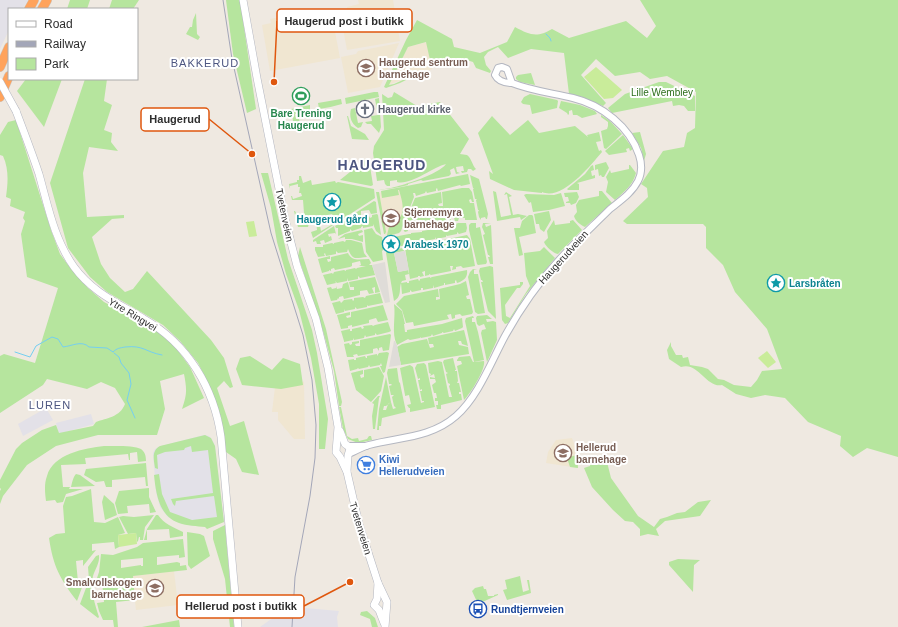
<svg xmlns="http://www.w3.org/2000/svg" width="898" height="627" font-family="Helvetica,sans-serif">
<style>
.industrial{fill:#e3e1e8}
.education{fill:#f0e6d1}
.green{fill:#b6e59e;fill-rule:evenodd}
.pitch{fill:#c9ec9a}
.plaza{fill:#dfdcd8}
.lines{fill:none;stroke-linecap:round;stroke-linejoin:round}
.stream{stroke:#75cff0;stroke-width:1}
.tertiary-casing{stroke:#b4b7c1;stroke-width:8}
.secondary-casing{stroke:#b4b7c1;stroke-width:8}
.motorway-casing{stroke:#c9c9c9;stroke-width:10}
.tertiary{stroke:#fff;stroke-width:6}
.secondary{stroke:#fff;stroke-width:7}
.motorway{stroke:#ffa35c;stroke-width:9}
.rail{stroke:#a3a6b8;stroke-width:1}
.secondary-bridge-casing{stroke:#b4b7c1;stroke-width:8;stroke-linecap:butt}
.secondary-bridge{stroke:#fff;stroke-width:7}
.labels{text-anchor:middle;stroke-width:4;stroke-linejoin:round;paint-order:stroke}
.education-label{font-size:10px;font-weight:bold;fill:#785e54;stroke:#fff;text-anchor:start}
.park-label{font-size:10px;fill:#2c6e1b;stroke:#fff}
.worship-label{font-size:10px;font-weight:bold;fill:#5b616d;stroke:#fff;text-anchor:start}
.leisure-label{font-size:10px;font-weight:bold;fill:#27864d;stroke:#fff}
.street-label{font-size:10px;fill:#2e2e2e;stroke:#fff}
.culture-label{font-size:10px;font-weight:bold;fill:#0d838f;stroke:#fff;text-anchor:start}
.shop-label{font-size:10px;font-weight:bold;fill:#366cbe;stroke:#fff;text-anchor:start}
.transit-label{font-size:10px;font-weight:bold;fill:#164399;stroke:#fff;text-anchor:start}
.neighbourhood-label{font-size:11px;letter-spacing:1px;fill:#4d5680;stroke:#fff}
.district-label{font-size:14px;font-weight:bold;letter-spacing:1px;fill:#4d5680;stroke:#fff}
.leader{fill:none;stroke:#df570e;stroke-width:1.5}
.callout-dot{fill:#df570e;stroke:#fff;stroke-width:1.5}
.callout{fill:#fff;stroke:#df570e;stroke-width:1.5}
.callout-label{font-size:11px;text-anchor:middle;font-weight:bold;fill:#2e2e2e}
</style>
<rect width="100%" height="100%" fill="#efe9e1"/>
<g class="industrial">
<path d="M0,0H28L22,9H9V30L0,49Z"/>
<path d="M46,408L53,420L23,436L18,424Z"/>
<path d="M91,414L94,424L59,434L56,423Z"/>
<path d="M204,435L209,436L213,441L215,446L224,521L194,526L179,523L168,517L160,507L156,492L153,453L155,449L161,446Z"/>
<path d="M296,608H305L339,611L337,617L338,627H260L284,610Z"/>
</g>
<g class="education">
<path d="M358,0H393L400,41L347,50L341,18L348,17L347,7L359,4Z"/>
<path d="M322,9V11L335,9L338,20L333,21L340,58L270,71L262,25L271,23L270,19Z"/>
<path d="M427,42L432,69L388,85L408,47Z"/>
<path d="M399,43L380,87L348,93L341,57L356,54L358,51Z"/>
<path d="M399,189L404,204L398,232L388,236L384,234L377,193Z"/>
<path d="M304,381L305,439H294L278,420V412H272L275,387L302,383Z"/>
<path d="M572,438L575,446L576,444H579L578,468L546,463L548,452L556,440Z"/>
<path d="M174,571L178,605L136,610L132,576Z"/>
</g>
<g class="green">
<path d="M70,0H90L87,9H67Z"/>
<path d="M112,0H139L133,9H109Z"/>
<path d="M226,0H240L256,109L247,113L233,54Z"/>
<path d="M640,0H898V457L867,448L853,457L840,446L841,436L808,422L785,398L765,395L751,398L736,394L722,385C706,388 698,361 681,367L669,359L667,350L671,342V346L676,355H682L683,358L688,357L690,365L702,367L708,369L718,379L724,380L734,385L751,387L757,380L762,371L782,369L767,329L735,292L723,265L706,248V227L703,224H627L623,221L648,197L647,188L641,184L663,151L684,147L687,133L695,128L696,92L667,76L650,79L640,72L615,76L596,59L581,75L606,103L603,106L582,97L569,94L564,53L531,49L508,58L498,47L488,52L484,57L486,65L491,71L490,73L476,68L473,62L460,58L430,60L426,42L408,47L389,85L394,84L414,75V76L400,83L386,88L384,87L406,40L417,20L452,39L454,47L480,53L507,42L515,27C530,35 537,38 552,29L569,38L626,21L647,38L656,26Z"/>
<path d="M196,13L197,34L200,37L198,40L186,34L190,27H192L193,20Z"/>
<path d="M531,73L535,85L520,82L516,79V77L518,75Z"/>
<path d="M26,79H62L44,127L17,91Z"/>
<path d="M85,79H107L104,101L112,105L104,130L112,133L111,142L118,151L89,147L83,173L87,217L124,215V218L112,219L92,237L101,264L110,278L125,292L133,289L147,271L211,340L224,358L233,387L230,388L224,381L217,388L230,426L244,421L259,475L242,472L236,459L226,452L221,417L209,385L198,363L180,341L163,325L107,292L90,277L68,248L50,183Z"/>
<path d="M659,82H666L695,96V111H688L684,106L679,105L673,106L672,101L612,113L608,108L625,94Z"/>
<path d="M374,92H378L379,97L346,104L345,98Z"/>
<path d="M394,92L417,106L440,102L469,139L460,154L467,155C472,159 472,165 476,169L473,171L471,169H468L467,172L462,173L461,171H464L463,166L456,167L457,172L460,173L456,174L454,168L450,170L451,174L449,176L423,181L421,180L408,184V185C399,187 389,190 379,189C382,189 387,189 391,188C404,185 439,174 446,164C433,167 410,186 397,182V180L390,181V186H387L385,184L384,180L377,181L373,153L374,146L384,130L382,94L388,98L392,97Z"/>
<path d="M530,94L557,100L558,101L557,108L532,114L530,105L523,104L521,102L524,97Z"/>
<path d="M379,98L381,127L379,133L371,124H367L365,122L372,121L371,116L378,115L375,99Z"/>
<path d="M341,99L342,104C334,106 327,108 319,109L318,103Z"/>
<path d="M561,101L580,105L595,111L597,114L582,118L577,115H573L572,110L569,111V114L568,115L567,113L559,108Z"/>
<path d="M310,105V111L295,114L296,119H299L300,123H296L293,121L291,109Z"/>
<path d="M355,108L358,123L363,122L361,127L358,128C351,124 349,116 351,109Z"/>
<path d="M601,115L610,121L622,134L606,149L604,148L601,131L607,129L608,126V122L601,117Z"/>
<path d="M347,116H348L351,126L365,134L369,140L352,139Z"/>
<path d="M492,116L510,135L528,120L539,133L575,126L588,137L587,135L599,132L601,141L596,142L599,151L601,150L602,152C590,166 562,201 542,192V193L514,190L490,179L489,171L493,174L478,133Z"/>
<path d="M16,120L51,230L60,254L71,269L88,288L104,302L153,328L173,344L190,367L204,398L182,409C187,394 187,390 184,374L160,381L165,409L157,435H98L56,446L27,465L3,496L0,504V491L1,489L0,488V480L16,449L22,443L42,430L56,425L59,433L93,426L96,422C107,418 120,417 125,404L115,388L101,382L87,389L47,379L43,385L0,413V356L4,354L35,363L58,288L27,277L21,234L25,221L23,218L25,212L10,206L11,199L6,197C8,183 9,169 3,156L0,155V135L8,122Z"/>
<path d="M640,132L646,154L644,161L641,148L632,133Z"/>
<path d="M623,135L633,149L630,151L629,148L626,149L627,152L609,155L605,151Z"/>
<path d="M365,160H369L373,185L371,186L340,180Z"/>
<path d="M606,162L609,168L604,177H602L601,175L599,176L598,169L595,170V165Z"/>
<path d="M593,165L594,170L591,171L592,176L595,175V178L577,183L579,184V190H568L567,189L585,174L591,166Z"/>
<path d="M629,165H630L636,173C633,185 624,192 615,200L606,192L608,182L606,177L610,170L611,173L629,169Z"/>
<path d="M261,173H268L288,259L312,330L317,353L328,419L325,449H319V404L311,358L299,310L286,274L277,242L271,208Z"/>
<path d="M468,174L470,184L461,186L460,185L438,191L437,188L436,189V191L427,193L426,191L425,193L416,196L415,193H413L414,197L401,231L399,233L388,236L387,235L389,227L387,219L392,221L393,225V223C408,216 402,201 399,190H398L399,195L382,198L381,191Z"/>
<path d="M470,175L479,179L488,214L487,219H486L485,217L481,218V220L479,217L478,212L479,210H478L476,200L477,199H475L473,189L474,188H473Z"/>
<path d="M299,176H301L303,183L311,180L312,185L335,181L336,183L338,182L374,189L375,198L313,238L311,232L317,230L316,220L331,215L319,221L321,231L333,224L334,218L332,214L310,219L311,222L309,223L308,227H298L294,211H295L296,213H304L303,200H292L291,196H292L293,199L302,196L301,193H299L300,187H298V184L290,186V189L289,184L297,182V180H299Z"/>
<path d="M462,188H469L472,192L474,202H472L471,199L469,200L470,203H474L477,220H465V218H459L458,221H455L454,218H451V222L433,226V225H431V227L421,229L419,228V229L414,230L411,226L407,227L408,231L405,232L404,231L403,227L415,198L441,192L442,203L438,204L439,206H443L442,192Z"/>
<path d="M493,191L496,192L501,217L511,215L507,194L504,195L506,192L512,196L509,197L513,215L518,214L527,216L521,220L520,217L497,221Z"/>
<path d="M599,191H602L612,203L585,227C581,225 575,221 574,216L577,212L576,205L579,200L599,196Z"/>
<path d="M376,192H379L386,232L385,234H384Z"/>
<path d="M577,192L579,197L576,203L571,205L570,203H566V202L569,201L568,197H565L564,193Z"/>
<path d="M561,193L565,206L549,210L533,212L531,202L529,203L524,195L526,194L554,195Z"/>
<path d="M374,201L376,202L377,213L371,214L369,210L361,211V215L349,217Z"/>
<path d="M549,211L551,220L544,232L540,229L539,224H536L534,214Z"/>
<path d="M377,214L378,215L381,235L376,231L373,224V226L363,228V226L361,227V228L352,231L350,229V231L338,236V228H336L335,226L346,220L347,222H349V220L358,218L359,220H361L360,217L369,216L370,218L372,217V215Z"/>
<path d="M529,215H532L533,216L536,233L519,237L523,255L519,256L514,228H520L522,221Z"/>
<path d="M554,220L555,225L570,223V221L573,220L582,230L558,254C553,253 546,247 544,242L548,238L547,231Z"/>
<path d="M458,223H466L467,228L466,232L459,234L457,232V234L447,236L446,235V237L436,239L435,237V239L425,241L424,239L422,242L414,244L413,242L412,244L386,249L385,240L388,238L409,234H411V233L422,232V231C433,229 451,227 458,223Z"/>
<path d="M471,223H476V228L480,227L487,262L486,264L478,265L477,264L469,230V225Z"/>
<path d="M483,223H491L485,224L486,227L491,225L493,264H490L488,257H490L489,255H488L483,235L485,234L482,227Z"/>
<path d="M334,226L336,234L335,233L328,234L329,237L331,236L332,240L325,243L324,240L320,241L321,244H317L316,241L313,242V240Z"/>
<path d="M372,228L376,234L382,237L384,249L382,251L383,260L373,262L366,252L364,230Z"/>
<path d="M362,230L363,232L358,234L359,236L363,235V242L352,239H345V237L338,239L345,234Z"/>
<path d="M467,235L470,239L475,266L463,268L461,266L456,267V269L452,270L453,266H450L451,271L431,275L429,274V275L425,276V271L422,272L424,276L420,277V276H418V277L410,279L405,248Z"/>
<path d="M346,240H351L362,243L364,253L367,257C355,258 353,261 348,249L347,252L338,253L336,251V254L326,256L325,253L324,254L325,256L318,257L315,250V247H323V245L332,243L334,244V243L343,241L345,242Z"/>
<path d="M300,247L326,329L342,402L341,406H339L334,371L323,331L298,256Z"/>
<path d="M544,247L555,258L526,294L508,323L505,324L502,320L500,288L520,285V282H523V284L520,288H517L505,305L506,316L510,318L530,286L526,276L524,253L540,251Z"/>
<path d="M403,248L404,251L394,253L398,272L408,270L409,274L405,275L406,280L402,281C398,288 403,296 394,301L386,253L387,251L391,250L394,252L392,250Z"/>
<path d="M348,253C352,262 360,259 369,259L371,263L369,265H372L375,275L360,278L358,276V279L348,281L347,278V281L337,283L335,281L336,283L327,285L323,275L332,273L333,274L334,272L344,270L346,271V270L355,268L356,269L357,268L366,266H359L361,265L360,261L352,263V266L350,267L335,270L334,268L331,269V271L329,270V271L322,273L318,259L330,256V259H327L328,262L331,261V257Z"/>
<path d="M490,266L493,267L496,319L488,311L481,282H483L482,280H481L479,271L480,268Z"/>
<path d="M473,269L477,270H474V274H478L485,313L478,314L475,312L468,277L470,272Z"/>
<path d="M467,270C468,277 464,281 457,283L456,280L455,281V283L445,285V283H444V285L434,288L433,285V288L423,290V288H421V290L412,292L410,290V292L402,294L401,283L407,282V283H409V281L418,279L419,281L420,280V279L430,277V278L432,277Z"/>
<path d="M375,277L380,292L375,293V287L372,288L374,293L369,294L367,290L360,291V295L344,299L343,296L339,297V299L338,298L337,300L331,301L327,288L331,287L332,289L336,288V286L337,289L342,288L343,284L348,282L350,290H354V287H350L349,282Z"/>
<path d="M466,281L469,295L466,296L467,299H470L473,312L472,314L462,316L460,314L455,315V318L452,319L451,314L447,315L449,319L414,326L413,322L406,323L402,310L396,304L404,296L438,289L439,297H436V300L440,299L439,289L460,284Z"/>
<path d="M380,293L383,303L368,306L367,305V307L357,309L355,307V309L345,311V309L344,312L336,314L332,303L340,301L341,303L344,300L352,299L353,301L354,300V298L363,297L365,298L366,296Z"/>
<path d="M394,304L402,311L405,324H404L405,332H407V330L442,324L462,318L463,327L462,328L455,331L454,329L453,331L444,333L442,332V333L433,336L432,334L431,336L421,338L420,337V338L410,340L408,339L397,345C391,333 396,318 394,304Z"/>
<path d="M383,305L388,320L378,322L376,318L369,320V323L352,327V325L348,326V328L341,329L337,315L350,312V315L346,316L347,318L351,317V312Z"/>
<path d="M487,315L492,319H486L487,322L493,321L496,322L497,340L487,362L481,333L482,330L486,329L484,324L479,326L477,324L476,318L477,316Z"/>
<path d="M473,316L474,318H472V322H475L478,332L484,360L474,362L465,321L466,318Z"/>
<path d="M388,322L391,331L389,332L377,335L375,333V335L366,337L365,335L364,338L354,340V338L353,340L344,342V341L341,331L350,329V331H352V329L361,327L362,329L364,328L363,326L372,325L373,326L375,325Z"/>
<path d="M464,330L468,346L462,344L461,341H458L459,345L468,347L469,354L401,365L397,347L402,344L427,339L430,348L434,347L433,344H429L428,338Z"/>
<path d="M390,334L391,335L389,350L383,351L382,347L379,348V351L377,348L373,349V353L358,356L357,354L353,355L354,357H347L344,344L349,343L350,345L352,344V342L359,341V343L355,344L356,346H360V340Z"/>
<path d="M387,352L389,353L385,372L383,373L380,366H382L381,363L380,365L370,367L369,365L368,367L359,369L358,368L357,369L350,371L348,360L354,359V360H356V358L365,356L366,358H367V356L377,354V356L379,353Z"/>
<path d="M250,356L272,370L283,358L300,364L303,385L281,389L242,385L236,369L240,358Z"/>
<path d="M470,356L473,362L484,361C486,369 470,394 464,400L457,366L462,364L461,361H457V360L459,357Z"/>
<path d="M453,358L456,370H455V371H457L458,381L457,383H459L461,392H459V394H461L462,400L441,405V409H437L436,405H438V401H435V398H437L436,393H434L432,385L436,382L435,379H430V377L435,378L434,374L430,376L431,374L429,373L428,363L438,361L442,362L449,397H452L449,386L450,385V384L448,383L446,374L448,373L446,372L443,362L444,360Z"/>
<path d="M424,363L426,365L435,407L410,412V408H409L407,405L411,404L409,395L405,396V395L400,368L410,365L413,367L421,403L424,402V401H422L420,391H422V389L420,390L418,380H420V378L418,379L415,368L417,364Z"/>
<path d="M379,367L384,376L381,391L371,402L356,390L351,373L363,370V374L360,375L361,378L364,377V370Z"/>
<path d="M397,368L399,382L400,383L406,412L382,418L381,426H379V430H377L379,409L386,377L391,402L386,406H384L383,410H386L388,404L391,402L393,409L396,408L394,406L392,397L394,395H391L389,386L392,385L391,384H389L387,373L388,369Z"/>
<path d="M378,396H380L379,398L375,429H373L372,416L374,404L372,403Z"/>
<path d="M339,407H341L347,436L352,439L358,438L359,441L367,439L369,436H371L372,440L358,443L348,439L343,429Z"/>
<path d="M205,435L211,438L215,446L224,522L207,529L205,527C197,526 187,526 179,523C159,516 156,494 154,475L159,474L162,494L170,512L192,520L217,517L214,496L176,501L175,506L173,504L171,499L213,493L208,450L192,452L191,446L185,448L184,450L165,452L157,455L158,469L155,468C154,460 151,451 160,446Z"/>
<path d="M104,446C113,446 134,445 141,449C145,452 146,456 146,461L138,462L137,452L130,453V460H129L128,454L85,458L86,464L61,465L63,487H70L69,489H83L66,494L63,502L57,503L55,500L46,501C45,492 44,484 47,476C53,454 85,448 104,446Z"/>
<path d="M577,455L578,468L570,467L567,458L573,456Z"/>
<path d="M601,455L607,462L611,478L638,516L654,527L660,519L667,517L677,513L685,512L698,502L711,500L700,516L665,521L656,529L659,536L648,534L640,536V529L633,522L625,521L613,510L592,487L584,468L590,466L591,457L596,458Z"/>
<path d="M146,463L148,486H146L145,477L112,480V487H106L104,481L96,482L84,475L86,469Z"/>
<path d="M76,474L80,475L95,486L71,487C72,483 73,477 76,474Z"/>
<path d="M149,488V497L156,512L150,513L149,504L127,506L128,513L118,514L115,503L119,491Z"/>
<path d="M91,489L94,522L105,523L118,517L125,533L118,535L119,547L115,549L114,542L92,544V551L96,550L83,566V560L76,561L78,582H84L77,601C60,579 53,566 49,538L56,534L65,533L63,506L66,497L72,496Z"/>
<path d="M104,495L114,504L117,515L105,520L102,502Z"/>
<path d="M154,515L145,527L143,540H140V537H139L138,541L137,542L136,533L128,534L119,517L123,516L134,517Z"/>
<path d="M156,515H158C164,524 173,527 183,532V536L170,538L169,529L147,530V540H144L147,529Z"/>
<path d="M225,525L234,627H230L225,579L213,539V531Z"/>
<path d="M187,532L200,534L204,536L210,556L191,569L188,565Z"/>
<path d="M183,539L185,557L179,558V555L157,557V565L177,562L180,563V566L186,565L187,570L133,576L135,600L116,602L118,627H114L113,620H103L99,611L97,603L104,602L102,581H96L99,572L101,554L113,555L137,547L143,543ZM143,558V566H141V565L121,568V560Z"/>
<path d="M99,555C100,563 95,569 93,576C90,589 95,605 99,617L98,618L80,604L89,580L88,567L96,556Z"/>
<path d="M678,559L700,560L694,565L693,592L669,565V562Z"/>
<path d="M520,576L523,592L529,590L527,580H529L531,593L507,600L503,590L507,589L505,580Z"/>
<path d="M483,586L484,589H486L488,596H494V595L498,594V595L478,604L472,591L475,588Z"/>
<path d="M367,611L375,618L378,627H372L370,619L360,615L361,612Z"/>
<path d="M179,620L180,627H142Z"/>
</g>
<g class="pitch">
<path d="M596,67L622,90L613,98L604,99L584,77Z"/>
<path d="M254,221L257,236L249,237L246,222Z"/>
<path d="M767,351L776,362L768,368L758,358Z"/>
<path d="M136,533L137,544L119,547L118,535Z"/>
</g>
<g class="plaza">
<path d="M405,251L409,270L398,272L394,253Z"/>
<path d="M385,262L390,302L385,303L372,265Z"/>
<path d="M394,341H395L397,345L401,365L389,367Z"/>
</g>
<g class="lines">
<g class="stream">
<path d="M546,34L550,38L551,41"/>
<path d="M15,352L30,357L36,346L52,337L58,339L63,347C72,346 82,340 89,347L107,348L113,352C117,348 120,348 125,347C144,345 145,352 162,355"/>
<path d="M114,353L119,357L121,363L129,373L131,384L127,400L135,418"/>
</g>
<defs>
<g id="tertiary">
<path d="M348,446H366"/>
<path d="M349,454C355,451 362,447 369,445C399,437 431,438 456,416C478,397 491,362 505,336C520,309 538,283 559,260C575,242 593,226 610,209C620,201 632,193 638,181C642,173 642,164 639,155C630,127 602,105 573,98C553,93 532,91 512,83L507,69L502,67L498,68L495,75C498,81 505,83 512,83"/>
</g>
<g id="secondary">
<path d="M243,0L257,78L285,219L297,266L316,319L328,368L338,427L336,452L340,457L347,472L359,524L378,583L387,602L385,627"/>
<path d="M16,111C24,132 32,153 39,174C48,206 54,239 74,267C93,293 118,303 144,319C188,344 214,388 221,437L238,627"/>
<path d="M340,431L345,444L348,446L350,449L348,455L347,471"/>
<path d="M378,583L377,599L374,605L379,610L384,623"/>
</g>
<g id="motorway">
<path d="M29,9L34,0"/>
<path d="M42,9L47,0"/>
<path d="M0,67L9,47"/>
<path d="M0,97L9,76"/>
</g>
</defs>
<use href="#tertiary" class="tertiary-casing"/>
<use href="#secondary" class="secondary-casing"/>
<use href="#motorway" class="motorway-casing"/>
<use href="#tertiary" class="tertiary"/>
<use href="#secondary" class="secondary"/>
<use href="#motorway" class="motorway"/>
<path class="rail" d="M223,0L232,59L271,233L303,335L312,380L316,425L315,458L310,496L295,577L292,627"/>
<defs>
<path id="secondary-bridge" d="M0,82L16,111"/>
</defs>
<use href="#secondary-bridge" class="secondary-bridge-casing"/>
<use href="#secondary-bridge" class="secondary-bridge"/>
</g>
<defs>
<symbol id="school-ring" viewBox="-11 -11 22 22"><circle r="9.5" fill="#fff" stroke="#8d6e63" stroke-width="1.5"/><path d="M0-5L7-2L0 1L-7-2ZM-4 1L0 2.5L4 1V4Q0 6-4 4Z" fill="#8d6e63"/></symbol>
<symbol id="stadium-ring" viewBox="-11 -11 22 22"><circle r="9.5" fill="#fff" stroke="#2e9e5b" stroke-width="1.5"/><path d="M0-5a6.5 5 0 1 0 0 10a6.5 5 0 1 0 0-10ZM-3.5-1.8h7v3.6h-7Z" fill="#2e9e5b"/></symbol>
<symbol id="church-ring" viewBox="-11 -11 22 22"><circle r="9.5" fill="#fff" stroke="#6b7280" stroke-width="1.5"/><path d="M-1.2-6h2.4v3.5h3.3v2.4h-3.3V6h-2.4V-.1h-3.3v-2.4h3.3Z" fill="#6b7280"/></symbol>
<symbol id="sight-ring" viewBox="-11 -11 22 22"><circle r="9.5" fill="#fff" stroke="#0f9aa8" stroke-width="1.5"/><path d="M0-6L1.8-2.2L6-1.7L2.9 1.2L3.7 5.4L0 3.3L-3.7 5.4L-2.9 1.2L-6-1.7L-1.8-2.2Z" fill="#0f9aa8"/></symbol>
<symbol id="supermarket-ring" viewBox="-11 -11 22 22"><circle r="9.5" fill="#fff" stroke="#3f7fe0" stroke-width="1.5"/><path d="M-6-5.5h2.5l.6 2H6L4.5 2H-2.5L-4.4-4H-6ZM-1.5 3.2a1.3 1.3 0 1 0 .1 0ZM3 3.2a1.3 1.3 0 1 0 .1 0Z" fill="#3f7fe0"/></symbol>
<symbol id="bus-ring" viewBox="-11 -11 22 22"><circle r="9.5" fill="#fff" stroke="#1a4fb4" stroke-width="1.5"/><path d="M-5-6H5V4H4V6H2V4H-2V6H-4V4H-5ZM-3.5-4V0h7V-4ZM-3.5 1.2v1.5H-2V1.2ZM2 1.2v1.5H3.5V1.2Z" fill="#1a4fb4"/></symbol>
</defs>
<g fill-rule="evenodd">
<use href="#school-ring" x="356" y="58" width="20" height="20"/>
<use href="#stadium-ring" x="291" y="86" width="20" height="20"/>
<use href="#church-ring" x="355" y="99" width="20" height="20"/>
<use href="#sight-ring" x="322" y="192" width="20" height="20"/>
<use href="#school-ring" x="381" y="208" width="20" height="20"/>
<use href="#sight-ring" x="381" y="234" width="20" height="20"/>
<use href="#sight-ring" x="766" y="273" width="20" height="20"/>
<use href="#school-ring" x="553" y="443" width="20" height="20"/>
<use href="#supermarket-ring" x="356" y="455" width="20" height="20"/>
<use href="#school-ring" x="145" y="578" width="20" height="20"/>
<use href="#bus-ring" x="468" y="599" width="20" height="20"/>
</g>
<g class="labels">
<g class="education-label">
<text x="379" y="66">Haugerud sentrum<tspan x="379" dy="12">barnehage</tspan></text>
<text x="404" y="216">Stjernemyra<tspan x="404" dy="12">barnehage</tspan></text>
<text x="576" y="451">Hellerud<tspan x="576" dy="12">barnehage</tspan></text>
<text x="142" y="586" text-anchor="end">Smalvollskogen<tspan x="142" dy="12">barnehage</tspan></text>
</g>
<g class="park-label">
<text x="662" y="96">Lille Wembley</text>
</g>
<g class="worship-label">
<text x="378" y="113">Haugerud kirke</text>
</g>
<g class="leisure-label">
<text x="301" y="117">Bare Trening<tspan x="301" dy="12">Haugerud</tspan></text>
</g>
<g class="street-label">
<text transform="translate(285 215) rotate(78)" y="4">Tvetenveien</text>
<text transform="translate(563 257) rotate(-48)" y="4">Haugerudveien</text>
<text transform="translate(133 314) rotate(31)" y="4">Ytre Ringvei</text>
<text transform="translate(361 528) rotate(73)" y="4">Tvetenveien</text>
</g>
<g class="culture-label">
<text x="332" y="223" text-anchor="middle">Haugerud gård</text>
<text x="404" y="248">Arabesk 1970</text>
<text x="789" y="287">Larsbråten</text>
</g>
<g class="shop-label">
<text x="379" y="463">Kiwi<tspan x="379" dy="12">Hellerudveien</tspan></text>
</g>
<g class="transit-label">
<text x="491" y="613">Rundtjernveien</text>
</g>
<g class="neighbourhood-label">
<text x="205" y="67">BAKKERUD</text>
<text x="50" y="409">LUREN</text>
</g>
<g class="district-label">
<text x="382" y="170">HAUGERUD</text>
</g>
</g>
<path class="leader" d="M274 82L277 21M252 154L209 119M350 582L304 606"/>
<g class="callout-dot">
<circle cx="274" cy="82" r="4"/>
<circle cx="252" cy="154" r="4"/>
<circle cx="350" cy="582" r="4"/>
</g>
<g class="callout">
<rect x="277" y="9" width="135" height="23" rx="4"/>
<rect x="141" y="108" width="68" height="23" rx="4"/>
<rect x="177" y="595" width="127" height="23" rx="4"/>
</g>
<g class="callout-label">
<text x="344" y="25">Haugerud post i butikk</text>
<text x="175" y="123">Haugerud</text>
<text x="241" y="610">Hellerud post i butikk</text>
</g>
<rect x="8" y="8" width="130" height="72" fill="#ffffff" stroke="#ababab"/>
<rect x="16" y="21" width="20" height="6" fill="#ffffff" stroke="#ababab"/>
<text x="44" y="28" font-size="12" fill="#2e2e2e">Road</text>
<rect x="16" y="41" width="20" height="6" fill="#a3a6b8" stroke="#ababab"/>
<text x="44" y="48" font-size="12" fill="#2e2e2e">Railway</text>
<rect x="16" y="58" width="20" height="12" fill="#b6e59e" stroke="#ababab"/>
<text x="44" y="68" font-size="12" fill="#2e2e2e">Park</text>
</svg>
